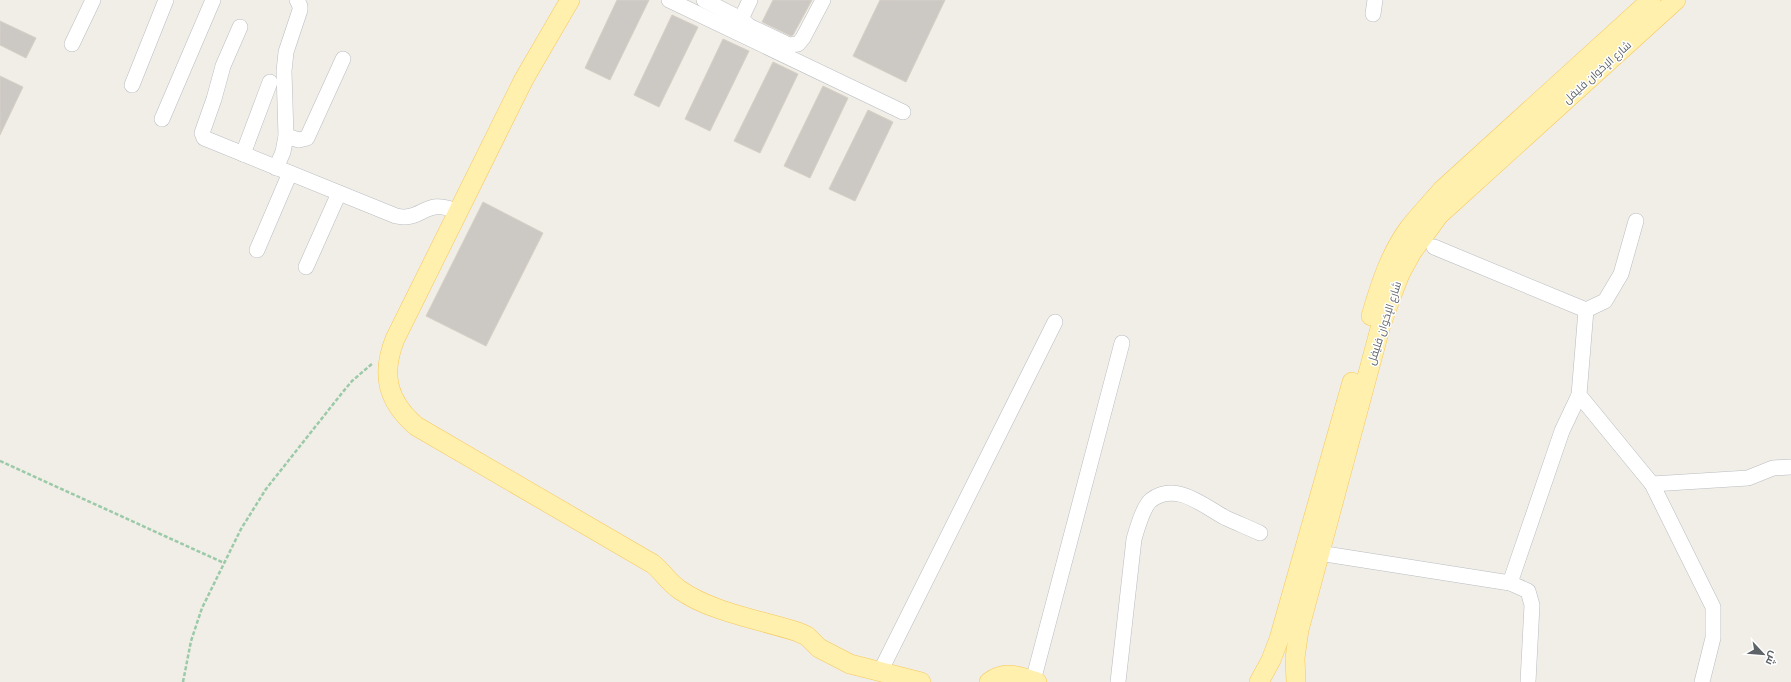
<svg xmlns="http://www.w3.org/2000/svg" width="1791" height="682" font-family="Ubuntu,Cairo,sans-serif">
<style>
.building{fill:#ccc9c4;stroke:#d6d0c5}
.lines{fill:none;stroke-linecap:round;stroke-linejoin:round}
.minor-casing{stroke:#b9bcc1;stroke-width:16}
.major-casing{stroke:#f7c859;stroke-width:20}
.path{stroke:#9bcaa8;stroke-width:2.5;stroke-dasharray:4 2;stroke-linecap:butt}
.minor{stroke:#fff;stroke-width:15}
.major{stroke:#fff0ae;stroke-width:19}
.labels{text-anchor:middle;stroke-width:3;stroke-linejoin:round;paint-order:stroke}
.street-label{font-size:11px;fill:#5e6368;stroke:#fff}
</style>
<rect width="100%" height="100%" fill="#f1eee7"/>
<g class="building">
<path d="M617,0H649L610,80L585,68Z"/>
<path d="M773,0H812L793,35L791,36L762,22Z"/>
<path d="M880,0H945L906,82L853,56Z"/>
<path d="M672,15L698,27L659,107L634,95Z"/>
<path d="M0,21L36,38L26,58L0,45Z"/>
<path d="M723,39L749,51L710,131L685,119Z"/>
<path d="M773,62L798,74L760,153L734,141Z"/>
<path d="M0,76L23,87L0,135Z"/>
<path d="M823,86L848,98L810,178L784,166Z"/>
<path d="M868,110L893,122L855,201L829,189Z"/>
<path d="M483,202L543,233L486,346L426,316Z"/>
</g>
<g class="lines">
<defs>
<g id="minor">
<path d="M669,0L903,112"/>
<path d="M704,0L741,19L749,26L789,45L798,44L803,38L823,0"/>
<path d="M1373,14L1375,0"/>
<path d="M741,19L750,0"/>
<path d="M240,27L223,66L214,99L202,133L204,138L396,216C423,222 425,196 458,212"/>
<path d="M72,44L93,0"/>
<path d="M132,85L166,0"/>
<path d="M162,119L213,0"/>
<path d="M286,136L299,140L307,138L343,59"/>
<path d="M243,154L270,82"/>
<path d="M276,168L283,152L286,136L284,71L286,52L300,10V6L297,0"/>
<path d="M1434,247L1586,310L1579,395L1652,484L1713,607V638L1702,682"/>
<path d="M257,250L290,173"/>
<path d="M306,267L339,193"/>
<path d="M1586,310L1605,301L1621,274L1636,221"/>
<path d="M1652,484L1748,478L1773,468L1791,467"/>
<path d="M1319,553L1510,583L1528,591L1532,605L1528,682"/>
<path d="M1510,583L1562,431L1579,395"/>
<path d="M880,672L1055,322"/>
<path d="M1033,681L1122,343"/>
<path d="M1118,682L1134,539C1137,529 1143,507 1151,500C1177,481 1203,506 1226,518C1237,523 1249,528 1260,533"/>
</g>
<g id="major">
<path d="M570,0L524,79L395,339C381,374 387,401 416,426L653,564C663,572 669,583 680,590C711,612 761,620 798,632L807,636L819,648L850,664L921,682"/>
<path d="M1371,316C1380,285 1390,254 1409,228C1419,215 1431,203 1442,190L1651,0"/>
<path d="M989,682C1005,670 1019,676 1037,682"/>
<path d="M1259,682L1271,660L1279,639L1352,382"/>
<path d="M1296,682L1295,658L1299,630L1381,325L1391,297L1400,274L1412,252L1439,215L1676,0"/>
</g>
</defs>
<use href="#minor" class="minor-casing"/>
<use href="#major" class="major-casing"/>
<g class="path">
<path d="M0,461L224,563"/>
<path d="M183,682L191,641L202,608L241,529L266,489L342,393L352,381L373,363"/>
</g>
<use href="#minor" class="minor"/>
<use href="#major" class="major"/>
</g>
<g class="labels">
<g class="street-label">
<text transform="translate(1597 72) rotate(-42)" y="4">شارع الإخوان فليفل</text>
<text transform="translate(1384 323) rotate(-72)" y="4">شارع الإخوان فليفل</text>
</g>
</g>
<g transform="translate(1763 654) rotate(116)" stroke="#ffffff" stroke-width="3" paint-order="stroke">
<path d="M0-3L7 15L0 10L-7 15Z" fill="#5e6368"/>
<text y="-6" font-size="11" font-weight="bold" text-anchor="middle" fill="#5e6368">ش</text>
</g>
</svg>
